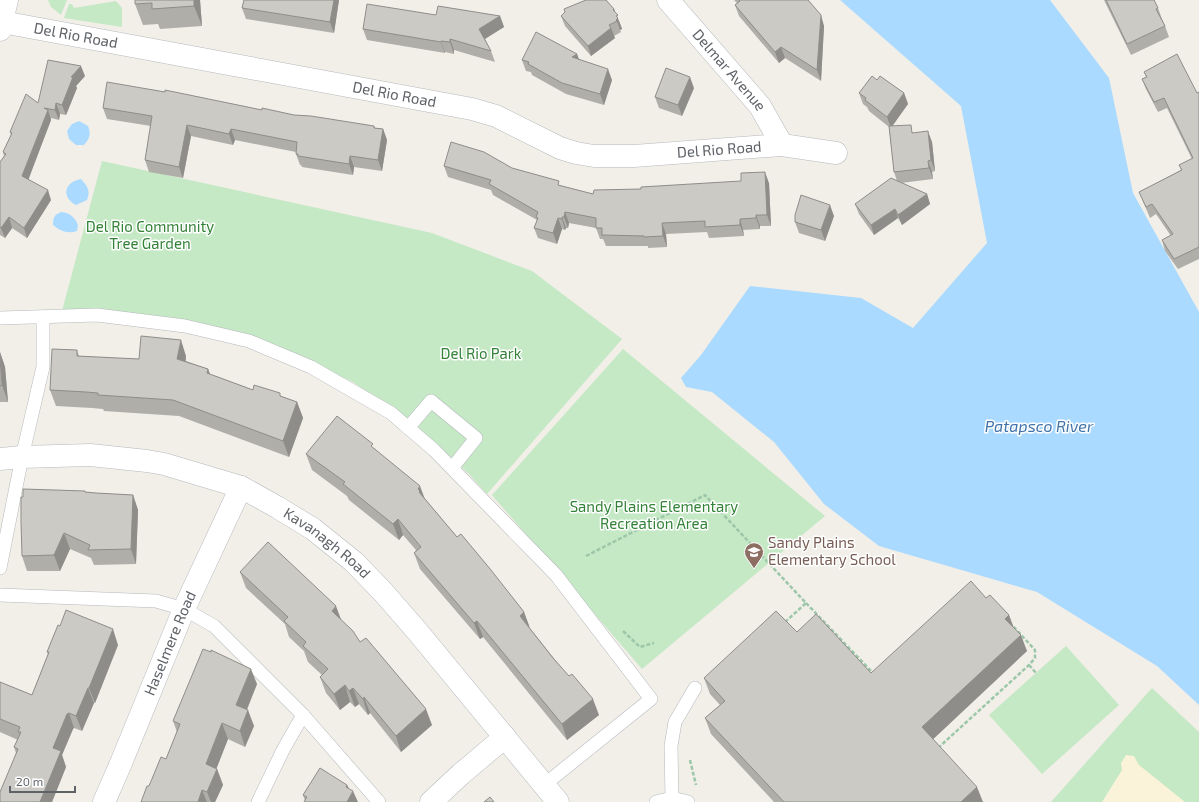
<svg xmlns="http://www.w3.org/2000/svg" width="1199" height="802" font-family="'Exo 2',sans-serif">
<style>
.green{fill:#c5e8c5}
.sand{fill:#fbf3d9}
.water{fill:#aadaff}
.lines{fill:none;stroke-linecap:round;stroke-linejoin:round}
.lane-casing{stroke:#b5b8bc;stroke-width:14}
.street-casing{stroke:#b5b8bc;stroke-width:23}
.path{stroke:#9cc7a9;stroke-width:2.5;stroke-dasharray:4 2;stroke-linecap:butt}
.lane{stroke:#fff;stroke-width:13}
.street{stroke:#fff;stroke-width:22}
.wall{fill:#afaea9}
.shaded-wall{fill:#8f8d8a}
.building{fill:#cccac5;stroke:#8f8d8a}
.labels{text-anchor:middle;stroke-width:3;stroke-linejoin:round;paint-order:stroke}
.street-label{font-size:15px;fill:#5f6368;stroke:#fff}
.park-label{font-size:15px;fill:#348238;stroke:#fff}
.education-label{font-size:15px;fill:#785e54;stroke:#fff;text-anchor:start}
.water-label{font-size:16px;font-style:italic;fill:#4174aa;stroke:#fff}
</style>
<rect width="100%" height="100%" fill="#f1efe8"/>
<g class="green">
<path d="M48,0H67L61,15L51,7Z"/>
<path d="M116,1L122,8V27L64,18L69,4H72L74,8Z"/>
<path d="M102,161L432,233L532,271L622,339L487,494L469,474L414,424L353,382L272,346L62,311Z"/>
<path d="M623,349L825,516L642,669L492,495Z"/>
<path d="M1066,646L1119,705L1042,774L989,715Z"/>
<path d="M1152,688L1199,732V802H1051Z"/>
</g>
<path class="sand" d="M1126,755L1134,756L1139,765L1185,802H1102L1122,770L1121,763Z"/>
<g class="water">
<path d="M840,0H1050L1109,78L1133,193L1199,312V705L1157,666L1037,592L879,546L824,504L774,442L712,392L686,387L681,378L701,355L750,286L861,298L913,328L987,243L961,106Z"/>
<path d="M79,121L88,126C91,134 90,138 84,145H76L69,139L67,131L72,124Z"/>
<path d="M81,179C87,186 91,190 87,200L76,205C61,197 64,182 81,179Z"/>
<path d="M61,212C70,213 75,217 78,225L77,231C67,234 60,231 53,225C53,218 54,215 61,212Z"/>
</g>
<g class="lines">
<defs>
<g id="lane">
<path d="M0,318L97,315L185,326L249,341L311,367L391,413L434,450L556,575L651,699L544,785"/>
<path d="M408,428L431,401L476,438L452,468"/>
<path d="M0,568L22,457L43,367V317"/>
<path d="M0,595L156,601L184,609L214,626L303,715L379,802"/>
<path d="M672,798L671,746L675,722L695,688"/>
<path d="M258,802L283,750L303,715"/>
<path d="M656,802L672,798L688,802"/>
</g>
<g id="street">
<path id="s1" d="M668,0L760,106L782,145"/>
<path id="s2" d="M2,22L472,109L496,116L560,148L576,153L594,156H634L782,145L836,153"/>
<path d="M0,30L7,0"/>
<path id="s3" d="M0,459L22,457L90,455L147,461L164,464L241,487L277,507L313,529L354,562L383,592L417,631L558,802"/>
<path id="s4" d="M104,802L121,763L184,609L241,487"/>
<path d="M431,802L461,774L505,737"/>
</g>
</defs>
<use href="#lane" class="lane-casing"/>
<use href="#street" class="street-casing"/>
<g class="path">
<path d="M586,556L705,495L806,603L784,623"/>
<path d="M806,603L873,673"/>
<path d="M623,631L640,647L654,643"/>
<path d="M1029,665L1036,673"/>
<path d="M938,748L1029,665L1035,658V650L1012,625"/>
<path d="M690,760L696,785"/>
</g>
<use href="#lane" class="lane"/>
<use href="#street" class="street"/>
</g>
<g class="wall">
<path d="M200,0L202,26L160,29L158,24L143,25L135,4Z"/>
<path d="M244,0H339L334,33L246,19L242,8Z"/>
<path d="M734,0H808L824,26L821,81L785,58L779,63L739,16L735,5L737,3Z"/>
<path d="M1104,0H1154L1158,8L1162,19L1165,26L1169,37L1131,55Z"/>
<path d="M564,9H614L621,26L622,29L620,30L621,32L614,36L615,38L591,56L565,26L561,16L565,12Z"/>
<path d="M436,15L500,16L504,27L485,39L491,51L495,62L454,50V54L445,52V53L367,40L363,29Z"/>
<path d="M577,54L579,60L612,80L604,105L566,94L532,75L531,72L526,71L522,60Z"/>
<path d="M1144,72L1197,93L1199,92V259L1178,269L1165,251L1162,240L1171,236L1156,214L1150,218L1139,192L1181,170L1179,165L1192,159L1167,108L1158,112L1146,89L1142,79L1146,77Z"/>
<path d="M85,76L76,86L77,88L66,115L60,114L59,120L51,118V120L28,179L51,200L27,238L12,228L5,238L0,235V162L4,156L3,152L11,135L10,132L38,103Z"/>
<path d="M877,80L904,93L908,104L892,126L914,133L932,142L935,171L932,172L933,179L901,183L927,194L930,204L902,225L898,218L874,235L859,214L855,204L897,181L894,172L889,127L869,111L867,107L863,104L859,93Z"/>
<path d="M694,88L682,116L659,108L655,97Z"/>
<path d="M103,108L262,110L294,115L374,126L375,128L383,129L387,140L382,171L354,167L353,175L302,167L301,165H300L296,154V152L235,140L233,145L191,136L183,178L149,172L145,160L151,126L107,119Z"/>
<path d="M444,166L512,168L561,186L593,194L641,189L769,183L771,226H760V229L743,230L744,236L709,238L707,232L666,234L667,247L648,248V246H606L603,239H600L596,228L569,223L568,228H566L565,230L562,229L557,244L538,238L534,228L537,220L493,195L491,190L448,177Z"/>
<path d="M834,216L825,241L799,233L795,222Z"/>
<path d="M77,350L79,356L139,359L186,356V361L208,369L210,374L253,390L281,396L297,402L303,418L289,457L179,416L104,411L103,409L92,408L56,406L50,390Z"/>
<path d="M0,352L5,367L8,402H0Z"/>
<path d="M374,448L426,500L457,537L524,612L529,627L599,715L567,740L483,637L480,639L420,569L414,553L416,550L403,535L399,540L349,500L347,496L312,470L306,454Z"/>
<path d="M85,492L96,493L133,495L138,510L136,564L94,565L91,558L70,549L60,571H27L22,556L23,497Z"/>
<path d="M240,572L341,620L432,725L401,752L370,713L368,715L359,704L355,707L350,702L340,710L326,693L320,677L322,675L308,662L304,651L289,637L285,624L246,588Z"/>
<path d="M986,598L1009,615L1013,627L1027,651L933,739L983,802H774L711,734L705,718L720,705L710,694L704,678L797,632L871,673Z"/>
<path d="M118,645L95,703H94L82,731L74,728L73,729L62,755L66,767L52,802H0L16,753L14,747L18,740L0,732V682L32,695L48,654L47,652Z"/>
<path d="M257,684L247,710L254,726L245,747L228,739L216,769H217L223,785L215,802H141L149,786L166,759L177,732L173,721Z"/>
<path d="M347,785L349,788L305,801L303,795Z"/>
</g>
<g class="shaded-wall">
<path d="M194,0H200L202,26L194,6Z"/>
<path d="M334,0H339L334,33L330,22Z"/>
<path d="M614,9L621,26L622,29L620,30L617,21V22L613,10Z"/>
<path d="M821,15L824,26L821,81L817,70Z"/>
<path d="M500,16L504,27L483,40L479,29Z"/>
<path d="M611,28L615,38L591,56L588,46Z"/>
<path d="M450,39L454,50V54L450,42Z"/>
<path d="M441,41L445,52V53L441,42Z"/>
<path d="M781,47L785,58L779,63L775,52Z"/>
<path d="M577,54L581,65L572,57Z"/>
<path d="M81,66L85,76L76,86L77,88L66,115L62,105L71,77Z"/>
<path d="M608,69L612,80L604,105L600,94Z"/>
<path d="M690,77L694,88L682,116L678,105Z"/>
<path d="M904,93L908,104L891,128L887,117Z"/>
<path d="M56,103L60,114L59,120L55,110Z"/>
<path d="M48,110L51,120L26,186L22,176Z"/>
<path d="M187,125L191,136L183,178L179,167Z"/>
<path d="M231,129L235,140L233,145L229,134Z"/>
<path d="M383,129L387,140L382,171L378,160Z"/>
<path d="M928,131L932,142L935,171L931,160Z"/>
<path d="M350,156L354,167L353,175L349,164Z"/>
<path d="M928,161L932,172L933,179L929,168Z"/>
<path d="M765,172L769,183L771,226L767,215Z"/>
<path d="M48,190L51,200L27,238L24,228Z"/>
<path d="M927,194L930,204L902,225L898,215Z"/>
<path d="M830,205L834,216L825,241L821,230Z"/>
<path d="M895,209L898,218L874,235L871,225Z"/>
<path d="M565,212L569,223L568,228L564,217Z"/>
<path d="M756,215L760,226V229L756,218Z"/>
<path d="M9,217L12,228L5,238L1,228Z"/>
<path d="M562,217L566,228L565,230L562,219Z"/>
<path d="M558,218L562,229L557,244L553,233Z"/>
<path d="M740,219L743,230L744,236L740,225Z"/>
<path d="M662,223L666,234L667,247L663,236Z"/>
<path d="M181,340L186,356L183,375L177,359Z"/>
<path d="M0,352L5,367L8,402L2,385Z"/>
<path d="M208,369L214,385L207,373Z"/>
<path d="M297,402L303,418L289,457L283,441Z"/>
<path d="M420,486L426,502L425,504L418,489Z"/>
<path d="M133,495L138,510L136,564L131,549Z"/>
<path d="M398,519L403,535L399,540L393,524Z"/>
<path d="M64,533L70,549L60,571L54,555Z"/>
<path d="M336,606L342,622L332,611Z"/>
<path d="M524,612L530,628L520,616Z"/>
<path d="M1009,615L1015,631L1005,619Z"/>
<path d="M477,621L483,637L480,639L474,623Z"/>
<path d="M113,629L118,645L95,703L89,688Z"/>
<path d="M1021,635L1027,651L928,744L922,727Z"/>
<path d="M251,669L257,684L242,721L236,705Z"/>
<path d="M345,685L350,702L340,710L334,694Z"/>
<path d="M88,688L94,703L82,731L76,716Z"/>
<path d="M353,688L359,704L355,707L349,691Z"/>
<path d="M364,697L370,713L368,715L363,699Z"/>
<path d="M593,699L599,715L567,740L562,724Z"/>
<path d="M426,709L432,725L401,752L396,736Z"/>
<path d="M248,710L254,726L245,747L240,731Z"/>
<path d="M69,713L74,728L73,729L62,755L66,767L52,802H40L53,748L67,714Z"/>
<path d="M222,723L228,739L212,780L206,764Z"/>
<path d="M217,769L223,785L215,802H211L207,792Z"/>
<path d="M347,785L351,795L353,791L358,802H347L346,787Z"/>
<path d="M977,787L983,802H961Z"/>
<path d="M202,790L207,802H198Z"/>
</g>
<g class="building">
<path d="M135,0H194V6L152,9V3L135,4Z"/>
<path d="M244,0H334L330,22L242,8Z"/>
<path d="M586,0H606L614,9L613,10L618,15L616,16L618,18L616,20L617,21L609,25L611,28L588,46L561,16L565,12L564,9Z"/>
<path d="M739,0H808L821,15L817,70L781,47L775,52L735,5L740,1Z"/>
<path d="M1106,0H1154L1158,8L1156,9L1165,26L1127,44Z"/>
<path d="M367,4L436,15L438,6L500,16L479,29L491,51L450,39V42L441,41V42L363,29Z"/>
<path d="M536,32L577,54L572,57L608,69L600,94L562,83L528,64L529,62L522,60Z"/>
<path d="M1177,54L1197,93L1199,92V247L1174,259L1162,240L1173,234L1152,204L1146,207L1139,192L1182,170L1179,165L1193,158L1164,98L1154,102L1142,79L1147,77L1144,72Z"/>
<path d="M48,60L81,66L71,77H73L62,105L56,103L55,110L44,108L48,110L22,176L48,190L24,228L9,217L1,228L0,227V162L6,154L3,152L12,133L10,132L26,94L38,103Z"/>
<path d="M666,68L690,77L678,105L655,97Z"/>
<path d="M872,76L877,80L880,76L904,93L887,117L865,100L866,98L859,93Z"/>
<path d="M107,82L165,92V90L262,110V108L294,115L311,116L374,126V128L383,129L378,160L350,156L349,164L298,156V154H296L297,142L231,129L229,134L187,125L179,167L145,160L152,116L103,108Z"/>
<path d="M911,125L912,133L928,131L931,160L928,161L929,168L894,172L889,126Z"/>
<path d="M451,142L484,152L512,168L559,181L558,185L593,194L594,190L641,189V187L741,181V173L765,172L767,215H756V218L740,219V225L705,227V221L662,223L663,236L644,237V236L602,235V228H596V218L565,212L564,217H562V219L558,218L553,233L534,228L538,218L536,217L538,212L489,184L491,180L444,166Z"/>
<path d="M891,178L927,194L898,215L895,209L871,225L855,204Z"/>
<path d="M801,195L830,205L821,230L795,222V215Z"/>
<path d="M141,336L181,340L177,359L208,369L207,373L253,390L254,385L280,393V396L297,402L283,441L173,400L98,395V393L86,392L50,390L52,349L77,350V356L139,359Z"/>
<path d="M0,357L2,385L0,386Z"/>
<path d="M337,416L373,444L371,446L420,486L418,489L420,491L419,492L457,537L461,534L491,570L524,612L520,616L553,658L569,676L572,674L593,699L562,724L477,621L474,623L414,553L421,547L398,519L393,524L343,484L345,482L306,454Z"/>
<path d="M23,489L85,491V492L96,493L133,495L131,549L88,550L90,545L64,533L54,555L22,556L21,522V497H23Z"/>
<path d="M268,542L336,606L332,611L353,631L360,642L366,638L426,709L396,736L364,697L363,699L353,688L349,691L345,685L334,694L320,677L328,669L303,646L306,642L284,621L288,617L240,572Z"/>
<path d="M971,581L986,598L990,595L1009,615L1005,619L1021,635L922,727L977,787L961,802H784L705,718L725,701L704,678L776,611L797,632L816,614L871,673Z"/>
<path d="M66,610L113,629L89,688H88L76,716L69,713L67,714L53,748L61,751L40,802H0V792L18,749L14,747L21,732H18L20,727L0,719V682L32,695L49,652H47L58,625L60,626Z"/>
<path d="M203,649L211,652V650L251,669L236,705L248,710L240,731L222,723L206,764L217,769L207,792L202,790L198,802H141L147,786H149L161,757L166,759L180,724L173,721Z"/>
<path d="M320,768L347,785L346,787L353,791L347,802H304L307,797L303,795Z"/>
<path d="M490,797L494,802H484Z"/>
</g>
<defs>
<symbol id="school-pin" viewBox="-11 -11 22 30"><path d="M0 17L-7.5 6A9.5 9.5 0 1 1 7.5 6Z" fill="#8d6e63" stroke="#fff"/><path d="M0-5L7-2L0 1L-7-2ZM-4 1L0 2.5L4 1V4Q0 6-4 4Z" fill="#fff"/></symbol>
</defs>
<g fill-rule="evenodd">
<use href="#school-pin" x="743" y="541" width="22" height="30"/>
</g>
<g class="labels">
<g class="street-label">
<text dy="5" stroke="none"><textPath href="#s2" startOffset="75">Del Rio Road</textPath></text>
<text dy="5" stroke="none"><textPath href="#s1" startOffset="93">Delmar Avenue</textPath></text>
<text dy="5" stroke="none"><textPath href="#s2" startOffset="399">Del Rio Road</textPath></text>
<text dy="5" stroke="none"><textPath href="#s2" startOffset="735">Del Rio Road</textPath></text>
<text dy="5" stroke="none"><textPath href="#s3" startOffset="348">Kavanagh Road</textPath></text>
<text dy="5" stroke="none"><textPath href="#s4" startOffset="172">Haselmere Road</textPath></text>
</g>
<g class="park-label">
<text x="150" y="232">Del Rio Community<tspan x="150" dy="17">Tree Garden</tspan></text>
<text x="481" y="359">Del Rio Park</text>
<text x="654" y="512">Sandy Plains Elementary<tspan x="654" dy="17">Recreation Area</tspan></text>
</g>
<g class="education-label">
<text x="768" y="548">Sandy Plains<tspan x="768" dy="17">Elementary School</tspan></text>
</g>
<g class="water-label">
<text x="1039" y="432">Patapsco River</text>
</g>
</g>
<path d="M10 786v6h65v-6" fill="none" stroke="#5f6368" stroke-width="2"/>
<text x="16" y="786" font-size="12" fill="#5f6368" stroke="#ffffff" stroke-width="3" paint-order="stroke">20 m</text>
</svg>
